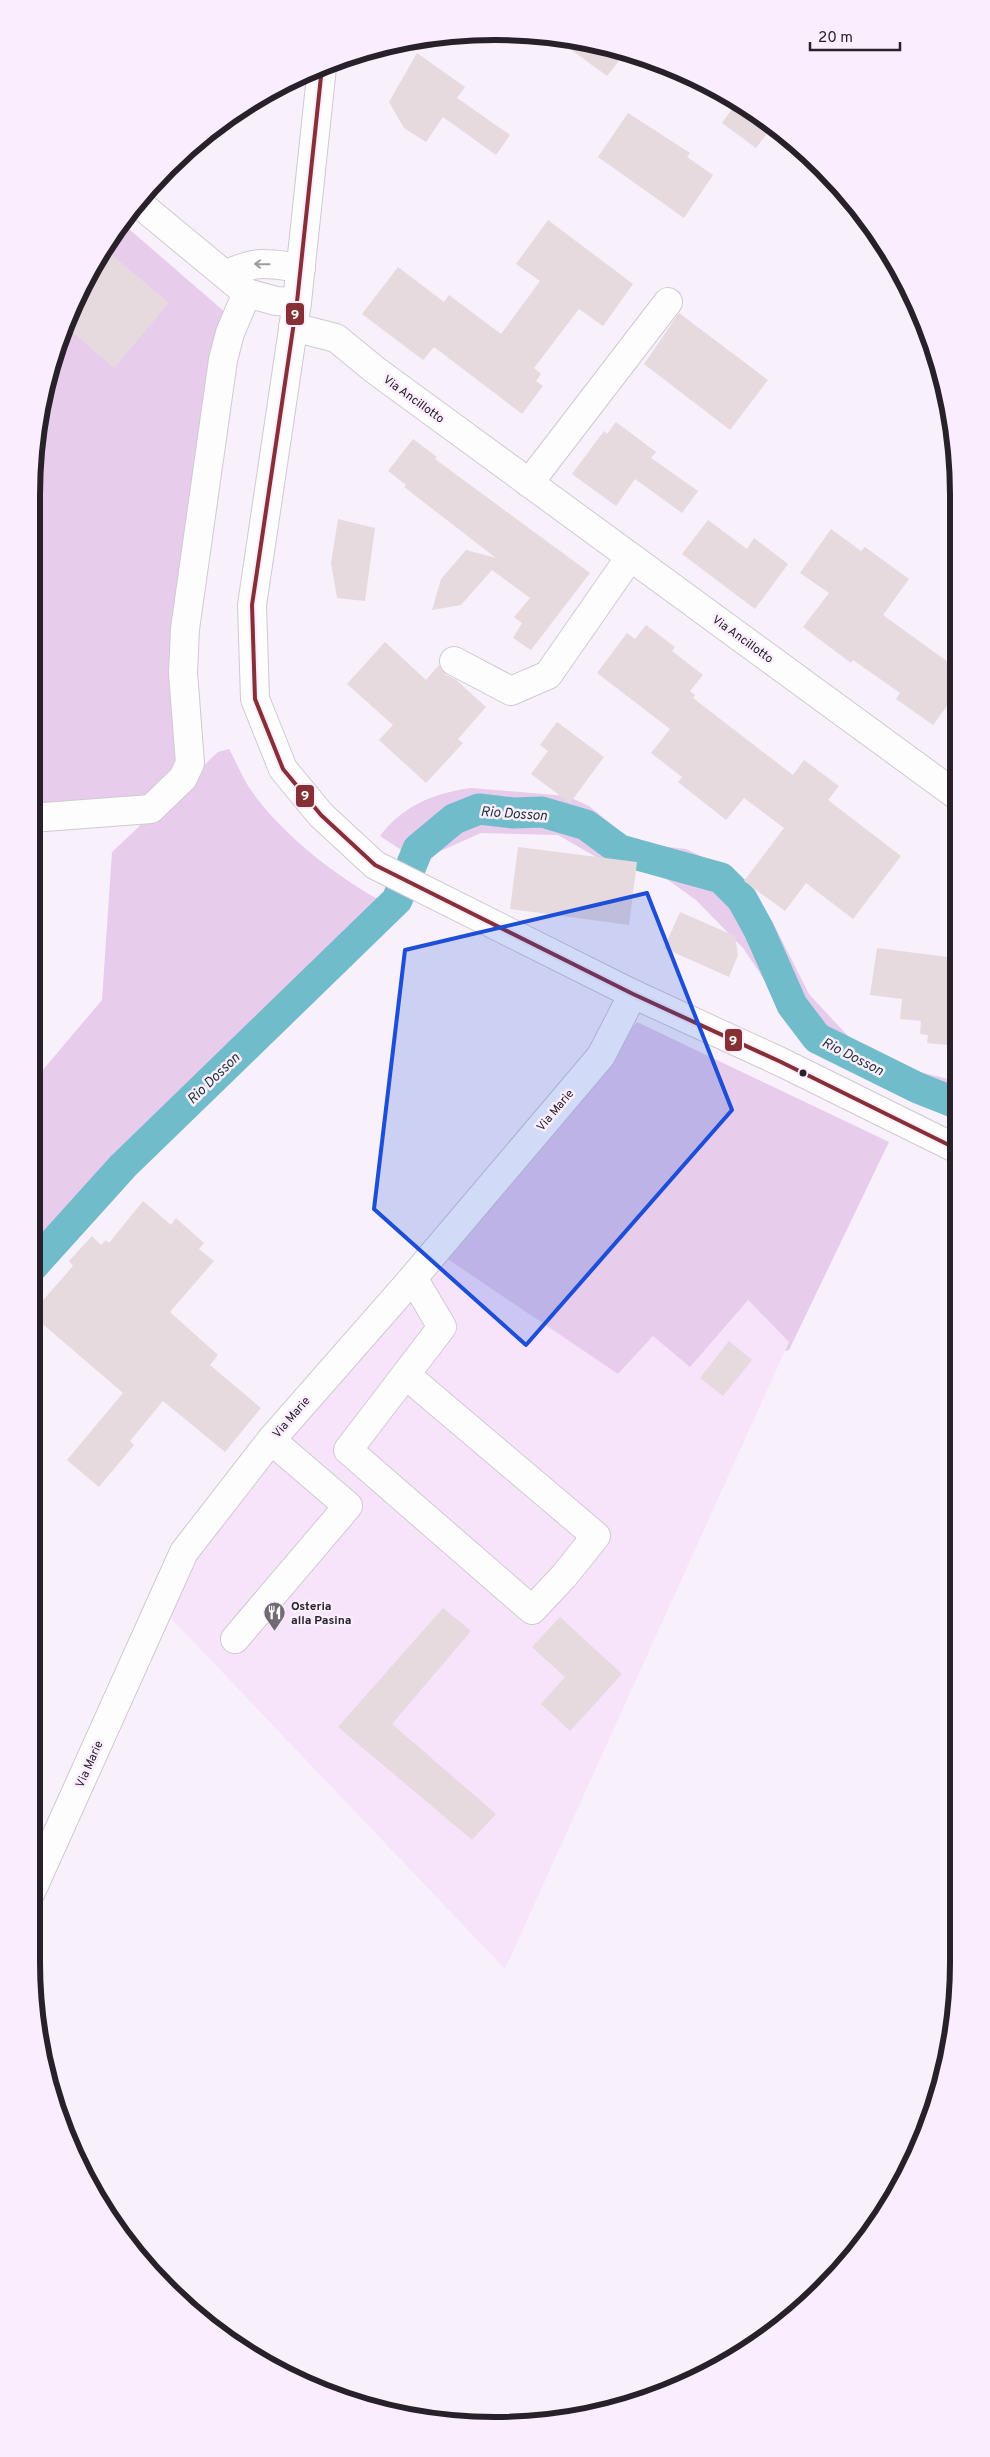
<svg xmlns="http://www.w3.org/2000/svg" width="990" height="2457" font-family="Overpass,sans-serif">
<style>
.built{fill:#f7e4fb}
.green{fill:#e7ccec}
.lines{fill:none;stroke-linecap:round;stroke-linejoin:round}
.canal{stroke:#70bcca;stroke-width:31}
.building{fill:#e6dade}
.minor-casing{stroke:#d0c9d2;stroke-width:30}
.minor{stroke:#fefdfe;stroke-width:28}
.bus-1-casing{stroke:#faedfd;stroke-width:8}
.bus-1{stroke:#863036;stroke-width:4}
.oneway{stroke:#9e9a9f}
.marked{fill:#1d4ed8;fill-opacity:0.2;stroke:#1d4ed8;stroke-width:4;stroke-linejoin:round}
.bus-dot{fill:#29212a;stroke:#faedfd;stroke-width:2}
.labels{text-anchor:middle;stroke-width:5;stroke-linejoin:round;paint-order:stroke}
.street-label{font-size:12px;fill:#29212a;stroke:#faedfd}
.poi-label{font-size:12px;font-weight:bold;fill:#29212a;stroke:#faedfd;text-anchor:start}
.water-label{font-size:14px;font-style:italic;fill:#1c3538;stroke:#faedfd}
.rim{fill:none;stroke:#29212a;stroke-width:6}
.line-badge{stroke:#faedfd;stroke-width:2}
.badge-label{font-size:14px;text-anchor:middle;font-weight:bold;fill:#fff}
</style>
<rect width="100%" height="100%" fill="#f8f0fa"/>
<path class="built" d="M443,1256L618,1374L716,1268L789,1342L505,1969L167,1614L191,1560Z"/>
<g class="green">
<path d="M122,223L226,313L180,768L148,809L31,814V495L56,346L93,263Z"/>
<path d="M229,749C237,763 243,780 253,793C284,836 339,879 387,904L187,1124L124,1182L31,1283V1084L102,1000L112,852L218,752Z"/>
<path d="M471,788L567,796L589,806L634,843L686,849L709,860L734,878L756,900L775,927L809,994L860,1049L896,1066L956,1081L957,1115L807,1043L743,948L696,900L658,873L603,861L558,835L481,833L434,854L425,862L409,855L380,836C403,805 435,793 471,788Z"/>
<path d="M637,1022L889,1142L789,1350L785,1351L789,1342L748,1300L690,1367L653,1336L618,1374L443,1256Z"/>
</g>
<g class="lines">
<path class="canal" d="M31,1268L123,1166L397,900L418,849L454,819L479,809L514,813L542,812L586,825L620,850L721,878L742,899L759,930L792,1005L817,1038L918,1088L956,1103"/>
</g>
<g class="building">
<path d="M551,35L618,50V62L607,76Z"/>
<path d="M417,53L465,87L457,98L510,135L496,155L443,117L426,142L404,128L389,102Z"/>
<path d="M737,102L753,110L772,127L756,148L722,123Z"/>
<path d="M628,113L690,153L687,157L713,175L684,218L598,157Z"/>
<path d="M548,220L633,284L603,326L579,309L534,368L541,374L536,381L543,386L522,414L434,347L423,360L362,314L398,267L444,302L449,295L501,334L540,281L516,264Z"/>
<path d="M104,248L169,303L114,368L65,326L93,264Z"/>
<path d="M679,313L768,380L730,430L644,364Z"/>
<path d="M616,422L656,452L651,458L698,491L682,513L635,479L616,506L572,474L604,431L607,434Z"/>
<path d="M413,439L437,457L435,459L590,573L531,650L513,638L522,623L514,617L530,598L492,570L461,605L432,610L441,579L466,550L496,558L404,487L406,485L388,471Z"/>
<path d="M338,519L375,528L365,601L337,598L331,563Z"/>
<path d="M708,520L747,549L754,538L788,564L755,609L682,554Z"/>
<path d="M831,529L861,551L865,547L909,579L883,615L955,667V695L933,725L896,699L900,693L853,660L851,663L803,627L829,593L800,573Z"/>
<path d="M646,625L675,647L672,651L703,675L690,691L695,695L693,698L793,775L804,760L839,786L828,800L901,856L853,919L806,883L785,911L744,881L784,828L744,798L726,820L678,782L682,777L651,753L670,729L597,673L627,633L635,639Z"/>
<path d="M385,642L426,680L439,665L446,675L455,679L486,707L458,739L463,743L426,783L379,740L393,725L347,684Z"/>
<path d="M557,722L604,757L570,803L531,774L548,751L540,745Z"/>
<path d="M518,847L637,862L629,925L510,909Z"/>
<path d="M680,912L735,936L738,955L729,977L664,948Z"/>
<path d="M877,948L956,958L951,1011L956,1012V1046L927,1043L928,1035L920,1034L921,1021L900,1019L902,999L870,995Z"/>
<path d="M143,1201L171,1225L176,1218L204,1243L199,1249L214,1261L170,1312L218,1355L210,1365L261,1408L225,1452L163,1401L130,1441L134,1445L99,1487L67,1460L123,1393L31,1314L73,1266L69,1261L92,1236L101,1245L106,1240L109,1243Z"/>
<path d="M729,1341L752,1360L723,1396L700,1378Z"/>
<path d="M443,1608L471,1631L392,1724L496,1814L472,1840L338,1727Z"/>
<path d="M560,1617L622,1674L570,1731L541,1704L565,1677L532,1647Z"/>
</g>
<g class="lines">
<defs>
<g id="minor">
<path d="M322,67L297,302L252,605L255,699L283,769L321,815L375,865L633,994L781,1062L957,1149"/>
<path d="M137,202L247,293L276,301L297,302"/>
<path d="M226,275C256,259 269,264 301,268"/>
<path d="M293,327L336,338L375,370L956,795"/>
<path d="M529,483L668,302"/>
<path d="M454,661L511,691L548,675L630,557"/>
<path d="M31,818L151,809L183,778L190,763L183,673L185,629L223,360L230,333L247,293"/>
<path d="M406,1375L596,1536L564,1576L532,1610L348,1450L442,1327L413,1278"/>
<path d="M235,1639L348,1506L271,1440"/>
<path d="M31,1892L184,1552L271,1440L413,1278L601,1056L633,994"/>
</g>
</defs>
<use href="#minor" class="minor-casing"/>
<use href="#minor" class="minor"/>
<defs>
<path id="bus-1" d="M322,67L297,302L252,605L255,699L283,769L321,815L375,865L633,994L781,1062L957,1149"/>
</defs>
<use href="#bus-1" class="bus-1-casing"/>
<use href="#bus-1" class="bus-1"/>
</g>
<defs><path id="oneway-shaft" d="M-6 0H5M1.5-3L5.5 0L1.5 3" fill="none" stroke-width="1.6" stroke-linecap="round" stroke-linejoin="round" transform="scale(1.25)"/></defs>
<use class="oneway" href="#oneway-shaft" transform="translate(262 264) rotate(-179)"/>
<path class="marked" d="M647,893L732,1110L526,1345L374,1209L405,950Z"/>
<defs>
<symbol id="restaurant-pin" viewBox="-11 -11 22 30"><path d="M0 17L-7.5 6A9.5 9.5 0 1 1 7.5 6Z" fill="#716973" stroke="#faedfd"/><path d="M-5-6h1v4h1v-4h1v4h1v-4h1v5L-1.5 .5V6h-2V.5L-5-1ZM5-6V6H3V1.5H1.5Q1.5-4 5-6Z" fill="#fff"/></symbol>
</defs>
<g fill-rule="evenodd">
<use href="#restaurant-pin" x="262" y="1600" width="25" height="34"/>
</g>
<circle class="bus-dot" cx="803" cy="1073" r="4.5"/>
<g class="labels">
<g class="street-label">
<text transform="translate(414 399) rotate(36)" y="4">Via Ancillotto</text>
<text transform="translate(743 639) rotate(36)" y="4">Via Ancillotto</text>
<text transform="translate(555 1110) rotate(-50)" y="4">Via Marie</text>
<text transform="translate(291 1417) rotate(-49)" y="4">Via Marie</text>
<text transform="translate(89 1764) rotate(-66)" y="4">Via Marie</text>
</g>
<g class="poi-label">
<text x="291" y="1610">Osteria<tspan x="291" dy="14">alla Pasina</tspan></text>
</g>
<g class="water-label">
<text transform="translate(514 813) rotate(4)" y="5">Rio Dosson</text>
<text transform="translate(853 1056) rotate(27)" y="5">Rio Dosson</text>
<text transform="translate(213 1078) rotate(-44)" y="5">Rio Dosson</text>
</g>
</g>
<path d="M0 0H990V2457H0ZM495 40H495A455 455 0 0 1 950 495V1962A455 455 0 0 1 495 2417H495A455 455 0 0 1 40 1962V495A455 455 0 0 1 495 40Z" fill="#faedfd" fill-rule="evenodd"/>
<path class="rim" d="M495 40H495A455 455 0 0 1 950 495V1962A455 455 0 0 1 495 2417H495A455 455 0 0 1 40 1962V495A455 455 0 0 1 495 40Z"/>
<g class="line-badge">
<rect x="285" y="302" width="20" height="24" rx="5" fill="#863036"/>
<rect x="295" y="784" width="20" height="24" rx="5" fill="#863036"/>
<rect x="724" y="1028" width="19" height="24" rx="5" fill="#863036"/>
</g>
<g class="badge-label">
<text x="295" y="319">9</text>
<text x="305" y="800">9</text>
<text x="733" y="1045">9</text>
</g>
<path d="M810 42v8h90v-8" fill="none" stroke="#29212a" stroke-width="2.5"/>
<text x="818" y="42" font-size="15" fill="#29212a" stroke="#faedfd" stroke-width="4" paint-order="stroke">20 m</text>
</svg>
